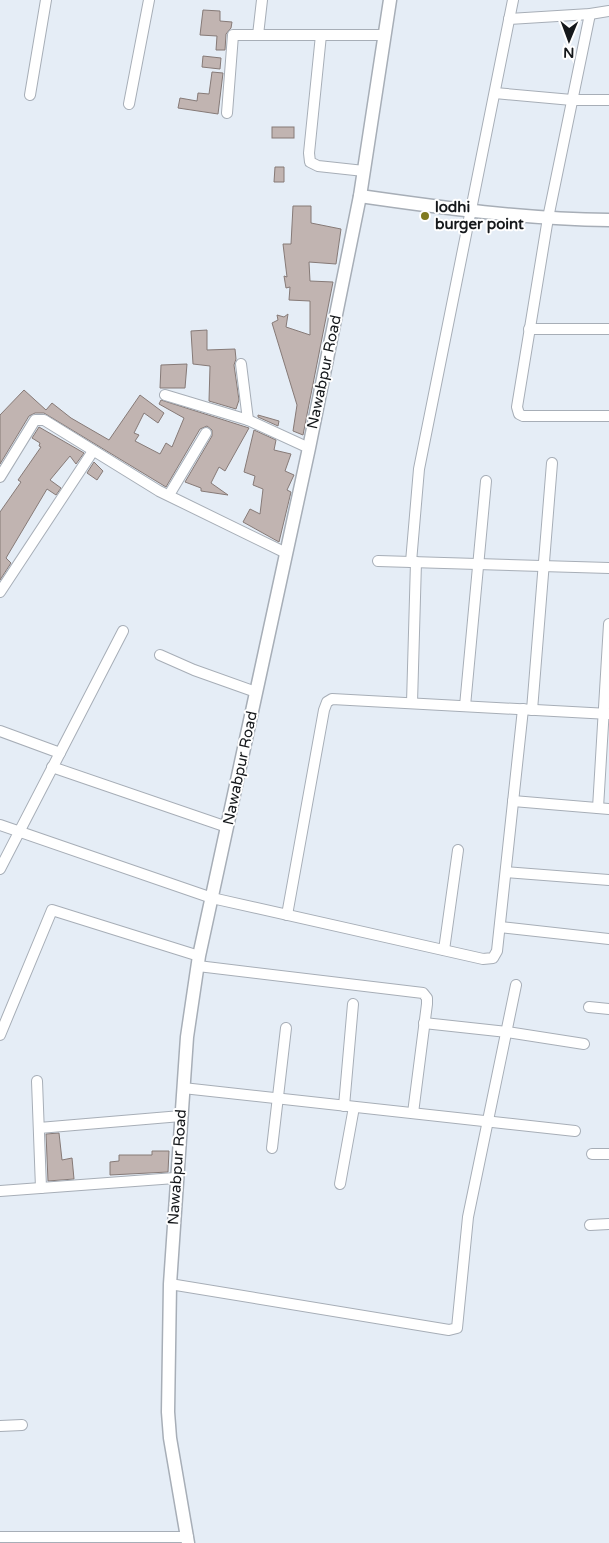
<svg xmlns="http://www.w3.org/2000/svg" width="609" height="1543" font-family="'Varela Round',sans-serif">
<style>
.building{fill:#c1b4b1;stroke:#867a77}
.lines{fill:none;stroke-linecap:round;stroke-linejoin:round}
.minor-casing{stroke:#a7aeb7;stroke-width:12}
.tertiary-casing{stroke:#a7aeb7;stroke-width:15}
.minor{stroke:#fff;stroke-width:10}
.tertiary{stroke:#fff;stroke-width:12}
.poi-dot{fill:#7f791f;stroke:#fff;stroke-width:2}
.labels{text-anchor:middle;stroke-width:4;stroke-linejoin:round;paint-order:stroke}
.poi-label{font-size:15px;font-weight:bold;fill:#15181b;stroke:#fff;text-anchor:start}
.street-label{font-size:15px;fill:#15181b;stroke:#fff}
</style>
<rect width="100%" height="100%" fill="#e5edf6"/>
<g class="building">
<path d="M203,10L220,11V21L232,22L231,28L226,34L225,50H216L217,36L200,35Z"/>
<path d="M203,56L221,58L220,69L202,67Z"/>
<path d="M212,72L223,73L218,114L178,108L180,98L197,101L198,93L209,94Z"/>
<rect x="272" y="127" width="22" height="11"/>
<path d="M275,167H284V182H274Z"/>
<path d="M293,206H311V223L341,229L336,264L309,262L310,281L333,282L303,435L293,431L297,405L272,323L278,320L277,315L284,317L288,314L286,327L310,335V301L289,300L290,287L286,288L284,276L287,277L283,244H291Z"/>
<path d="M207,330V350L235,349L236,359L234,365L239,400L236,409L209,401L210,366L193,364L191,331Z"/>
<path d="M187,364L185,388H160L161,365Z"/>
<path d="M24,390L46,410L52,403L71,418L109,440L140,395L164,413L158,423L144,413L134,433L139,435L135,441L160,454L166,443L172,447L184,418L159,404L161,400L249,428L225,471L219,467L211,483L228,495L201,491V488L185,482L212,436V430L207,426L200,429L166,487L44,413H35L29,416L0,464V415Z"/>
<path d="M258,415L279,421L278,426L258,417Z"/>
<path d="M39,427L84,453L76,464L70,456L50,480L61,488L56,495L47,489L6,558L11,563L0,580V512L21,482L18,480L41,447L39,446L40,443L32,438Z"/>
<path d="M254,430L276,440L274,450L291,454L285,471L294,475L287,490L291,492L279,542L243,522L250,509L260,514L263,489L253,485L255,476L244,472Z"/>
<path d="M94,462L103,471L97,480L87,473Z"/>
<path d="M59,1133L62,1160L72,1158L74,1179L48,1181L46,1134Z"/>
<path d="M152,1151H169L168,1172L110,1175V1162L119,1161V1155H152Z"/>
</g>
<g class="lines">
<defs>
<g id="minor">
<path d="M590,14L548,218L517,407L519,414L523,416H609"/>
<path d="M509,19L590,14L609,11"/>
<path d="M258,35L262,0"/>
<path d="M321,35L309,153L310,162L318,166L364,171"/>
<path d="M495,93L572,100H609"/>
<path d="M30,95L46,0"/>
<path d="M129,104L149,0"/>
<path d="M227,113L233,35H385"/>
<path d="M529,329H609"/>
<path d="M241,364L248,420"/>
<path d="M165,395L248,420L309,448"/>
<path d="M0,477L35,420H44L159,491L286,553"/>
<path d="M169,495L206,433"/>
<path d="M378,561L609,568"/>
<path d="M411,562L419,469L513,0"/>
<path d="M0,592L93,451"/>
<path d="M160,655L194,670L256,692"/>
<path d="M412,703L416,562"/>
<path d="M465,706L486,481"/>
<path d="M532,710L552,463"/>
<path d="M0,731L60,753"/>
<path d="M52,767L227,827"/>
<path d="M513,801L609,809"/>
<path d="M598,808L609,624"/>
<path d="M0,825L212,898L483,959L493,958L497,951L523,709"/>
<path d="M0,869L123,631"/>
<path d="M506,872L609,880"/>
<path d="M287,915L324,710L327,702L332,699L609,714"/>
<path d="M500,927L609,939"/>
<path d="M444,950L458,850"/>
<path d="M198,966L423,993L427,998V1004L413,1113"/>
<path d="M589,1007L609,1009"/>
<path d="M424,1023L507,1032L584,1044"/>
<path d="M0,1035L52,910L199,956"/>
<path d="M37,1081L41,1188"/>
<path d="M183,1088L575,1131"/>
<path d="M344,1106L353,1004"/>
<path d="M39,1128L181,1116"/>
<path d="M272,1148L286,1028"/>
<path d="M592,1154H609"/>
<path d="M340,1184L354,1107"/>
<path d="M0,1191L175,1178"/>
<path d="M590,1225L609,1224"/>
<path d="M170,1284L449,1330L457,1328L468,1217L516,985"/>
<path d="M0,1426L22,1425"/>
<path d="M0,1537H188"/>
</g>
<g id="tertiary">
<path d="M360,196C443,208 525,219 609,220"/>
<path d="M188,1543L170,1438L168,1412L170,1284L187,1037L199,956L309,448L360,196L390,0"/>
</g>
</defs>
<use href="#minor" class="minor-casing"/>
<use href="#tertiary" class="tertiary-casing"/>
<use href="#minor" class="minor"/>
<use href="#tertiary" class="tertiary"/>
</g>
<circle class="poi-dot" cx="425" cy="216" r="5"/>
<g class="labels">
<g class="poi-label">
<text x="435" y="212">lodhi<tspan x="435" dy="17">burger point</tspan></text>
</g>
<g class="street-label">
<text transform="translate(324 372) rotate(-78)" y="5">Nawabpur Road</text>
<text transform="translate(240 768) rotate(-78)" y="5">Nawabpur Road</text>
<text transform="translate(177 1167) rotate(-86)" y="5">Nawabpur Road</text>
</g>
</g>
<g transform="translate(569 40) rotate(181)" stroke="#ffffff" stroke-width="4" paint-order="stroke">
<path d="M0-4L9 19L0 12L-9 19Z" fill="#15181b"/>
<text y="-8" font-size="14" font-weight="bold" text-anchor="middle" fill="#15181b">N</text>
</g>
</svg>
